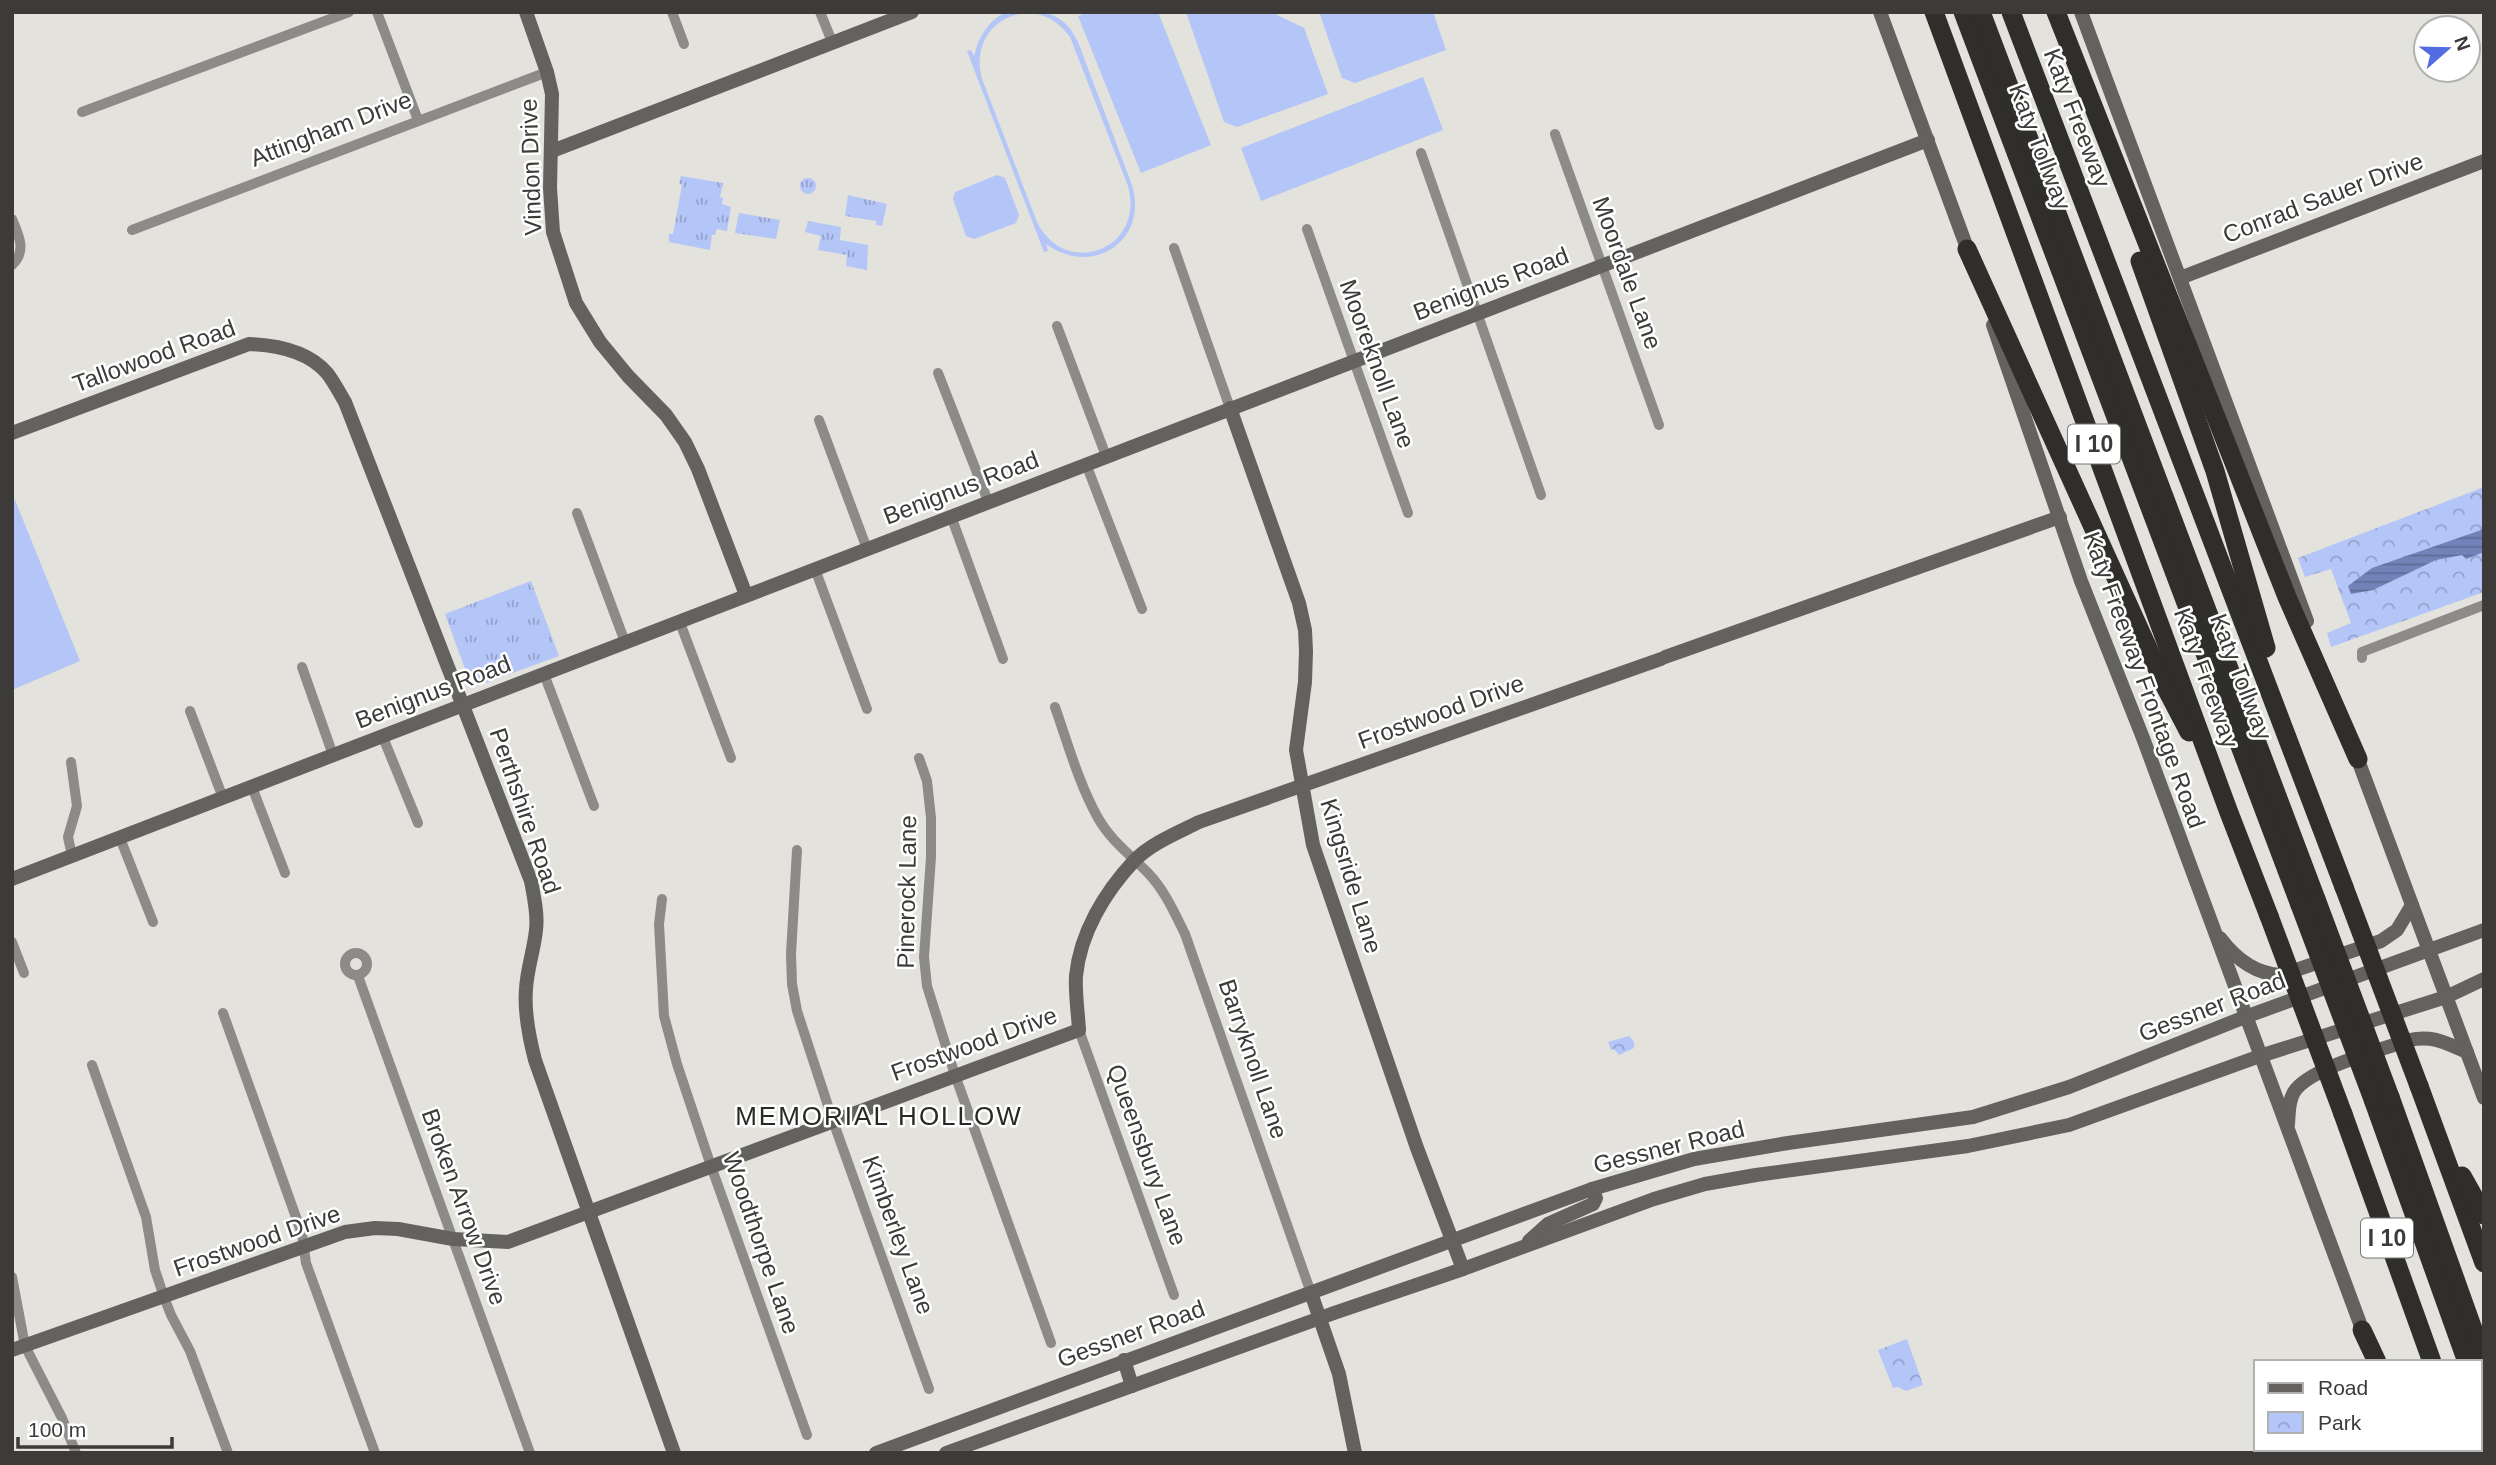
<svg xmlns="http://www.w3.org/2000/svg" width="2496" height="1465" font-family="Helvetica,sans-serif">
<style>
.grass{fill:url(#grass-tufts)}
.park{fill:url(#park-crowns)}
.garden{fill:#b4c5f8;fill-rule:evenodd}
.water{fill:url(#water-rules)}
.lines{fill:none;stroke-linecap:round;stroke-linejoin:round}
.street{stroke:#8c8b89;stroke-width:10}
.secondary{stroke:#63625f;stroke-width:14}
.highway{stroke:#2f2e2a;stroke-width:19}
.highway-bridge{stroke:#2f2e2a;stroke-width:19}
.labels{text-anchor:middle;stroke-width:5;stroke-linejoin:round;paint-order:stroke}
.shield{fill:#fff;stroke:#767674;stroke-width:2}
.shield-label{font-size:23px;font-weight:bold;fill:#3c3b39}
.street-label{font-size:24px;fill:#3c3b39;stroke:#fff}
.neighbourhood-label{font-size:26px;letter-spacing:2px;fill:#2a2925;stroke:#fff}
</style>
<defs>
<pattern id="grass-tufts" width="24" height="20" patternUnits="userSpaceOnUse" patternTransform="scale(1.75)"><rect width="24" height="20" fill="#b4c5f8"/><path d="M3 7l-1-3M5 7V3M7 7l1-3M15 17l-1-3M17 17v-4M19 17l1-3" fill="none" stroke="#94a1ca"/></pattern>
<pattern id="park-crowns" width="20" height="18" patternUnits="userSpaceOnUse" patternTransform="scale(1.75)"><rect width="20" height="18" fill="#b4c5f8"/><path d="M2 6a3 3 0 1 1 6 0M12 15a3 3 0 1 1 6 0" fill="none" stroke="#94a1ca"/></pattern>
<pattern id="water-rules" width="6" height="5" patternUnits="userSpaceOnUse" patternTransform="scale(1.75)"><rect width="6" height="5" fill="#7283ba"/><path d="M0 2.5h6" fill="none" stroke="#5f6c98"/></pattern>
</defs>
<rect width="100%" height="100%" fill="#e3e2dd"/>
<g class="grass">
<path d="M681,176L723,183L720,197L723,198L722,204L731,207L727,231L717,229L715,235H712L710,250L669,242V234H673L682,185L679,183Z"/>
<circle cx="808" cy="186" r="8"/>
<path d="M848,195L887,204L882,226L876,225V221L845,216Z"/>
<path d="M739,213L780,220L776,239L735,233Z"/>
<path d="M808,221L841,227L840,240L868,245L867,270L846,266L847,255L818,250L821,236L805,232Z"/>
<path d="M531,581L559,656L472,688L445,614Z"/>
</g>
<g class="park">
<path d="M2484,487V592L2331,647L2327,633L2351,623L2331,569L2305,577L2298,558Z"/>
<path d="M1629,1036L1634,1042V1048L1619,1055L1614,1049L1611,1050L1608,1042Z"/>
<path d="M1907,1339L1923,1385L1906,1391L1898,1387L1893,1388L1878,1350Z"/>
</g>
<g class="garden">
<path d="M1006,12C1040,12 1061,7 1078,42L1132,185C1149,241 1092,278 1046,244L1048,251L1044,252L967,51L971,50L974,56C979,36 988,21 1006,12ZM1025,13C1045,13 1058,21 1070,37L1128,186C1146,249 1066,280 1037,222L982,79C973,46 991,17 1025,13Z"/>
<path d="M1089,12H1158L1211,145L1141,173L1078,16Z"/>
<path d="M1186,12H1271L1304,28L1328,94L1237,127L1224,122Z"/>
<path d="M1319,12H1433L1446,50L1355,83L1342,78Z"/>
<path d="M1423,77L1443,130L1261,201L1241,148Z"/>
<path d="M997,175L1005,178L1019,215L1016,223L974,239L966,236L953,199L955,192Z"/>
<path d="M15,500L80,661L12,690V501Z"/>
</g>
<path class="water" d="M2484,529V552L2466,559L2462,555L2436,560L2373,590L2351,594L2348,586L2372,568Z"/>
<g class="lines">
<g class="street">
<path d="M377,12L418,120"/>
<path d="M672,12L684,44"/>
<path d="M820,12L833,44"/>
<path d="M82,112L349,12"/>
<path d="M1555,134L1659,425"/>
<path d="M1421,153L1541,495"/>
<path d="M12,219C19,236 27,251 12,265"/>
<path d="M1307,229L1408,513"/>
<path d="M132,230L547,72"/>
<path d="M1174,248L1230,408"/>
<path d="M1057,326L1106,456"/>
<path d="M938,373L988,501"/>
<path d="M819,420L867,549"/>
<path d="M1086,464L1142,609"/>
<path d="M577,513L625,642"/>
<path d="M951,516L1003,659"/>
<path d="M815,569L867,709"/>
<path d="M679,620L731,758"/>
<path d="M2362,658V652L2484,605"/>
<path d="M302,667L333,755"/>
<path d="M544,674L594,806"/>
<path d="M1055,707C1068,744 1079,784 1098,818C1111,841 1131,855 1149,874C1165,891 1175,914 1185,934L1311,1293"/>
<path d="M190,711L223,798"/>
<path d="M382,735L418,823"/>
<path d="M919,758L927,781L931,818V857L924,957L927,986L955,1075L1051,1343"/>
<path d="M71,762L77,806L68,837L72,856"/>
<path d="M252,787L285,873"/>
<path d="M120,838L153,922"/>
<path d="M797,850L791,954L792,984L797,1011L833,1121L929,1389"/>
<path d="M662,899L659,924L664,1016L677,1064L711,1166L807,1435"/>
<path d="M12,942L24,973"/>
<circle cx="356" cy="964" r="11"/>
<path d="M358,976L530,1453"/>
<path d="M223,1013L302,1234L306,1263L375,1453"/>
<path d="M1079,1030L1174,1295"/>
<path d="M92,1065L146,1217L155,1270L164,1297L171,1315L190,1351L228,1453"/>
<path d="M12,1277L25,1346L62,1418L76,1453"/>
</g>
<g class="secondary">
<path d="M526,12L547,72L552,94L550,188L553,232L576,303L600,342L628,376L666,415L685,442L698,469L746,595"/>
<path d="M1880,12L1970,256"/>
<path d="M2081,12L2307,621"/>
<path d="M552,151L912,12"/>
<path d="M2180,278L2484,161"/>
<path d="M1993,325L2081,581L2143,738L2365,1337"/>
<path d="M1230,408L1299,603L1305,630L1306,651L1305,682L1296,750L1313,845L1417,1148L1463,1269"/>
<path d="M12,433L249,344C276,345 308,351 327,373C334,382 339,392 345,402L531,881C534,897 538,914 536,930C534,950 527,969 526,989C524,1013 529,1037 535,1060L674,1453"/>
<path d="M1665,657L2060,517"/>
<path d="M2355,752L2484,1098"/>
<path d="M12,879L1928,140"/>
<path d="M2220,938C2235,958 2255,974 2281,975L2381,941L2397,930L2412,905"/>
<path d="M2288,1124C2289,1113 2288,1102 2294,1092C2309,1068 2381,1050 2409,1040C2434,1035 2445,1043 2467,1052"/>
<path d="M1529,1241L1548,1224L1593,1204L1596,1198L1592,1189"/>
<path d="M1311,1293L1339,1374L1355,1453"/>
<path d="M12,1350L345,1232L375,1228L398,1229L453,1239L508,1242L1079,1030C1078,1012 1075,994 1076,976C1080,933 1105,892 1134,861C1150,844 1177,833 1199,822L1661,659"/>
<path d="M1124,1360L1132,1386"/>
<path d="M2404,1449L2406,1453"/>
<path d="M876,1453L1592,1189L1694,1159L1788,1143L1973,1117L2069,1087L2245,1017L2484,930"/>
<path d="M946,1453L1334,1313L1463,1269L1654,1199L1705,1184L1756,1175L1968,1146L2069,1125L2260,1056L2446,997L2484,979"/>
</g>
<g class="highway">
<path d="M1934,12L2228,810L2269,916"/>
<path d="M1963,12L2300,905"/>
<path d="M1981,12L2316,899"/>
<path d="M2011,12L2344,887"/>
<path d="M2056,12L2287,597L2358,759"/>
<path d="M1967,249L2166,688L2189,732"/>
<path d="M2140,261L2215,471L2266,648"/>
<path d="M2419,1086L2484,1263"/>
<path d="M2390,1097L2484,1360"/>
<path d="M2374,1102L2467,1362"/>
<path d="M2343,1114L2432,1362"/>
<path d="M2462,1176L2484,1215"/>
<path d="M2362,1330L2377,1362"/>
<path d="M2480,1400L2484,1409"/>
<path d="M2419,1449L2420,1453"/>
<path d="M2463,1449L2464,1453"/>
</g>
<g class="highway-bridge">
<path d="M2344,887L2419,1086"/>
<path d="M2316,899L2390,1097"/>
<path d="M2300,905L2374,1102"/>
<path d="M2269,916L2343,1114"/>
</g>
</g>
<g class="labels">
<g class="shield">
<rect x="2068" y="424.5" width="52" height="39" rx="5"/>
<rect x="2361" y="1218.5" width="52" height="39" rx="5"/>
</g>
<g class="shield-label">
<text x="2094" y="452">I 10</text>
<text x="2387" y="1246">I 10</text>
</g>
<g class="street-label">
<text transform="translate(2077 118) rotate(69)" y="8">Katy Freeway</text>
<text transform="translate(331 129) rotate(-21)" y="8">Attingham Drive</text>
<text transform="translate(2040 147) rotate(69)" y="8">Katy Tollway</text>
<text transform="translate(531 167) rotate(-92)" y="8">Vindon Drive</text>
<text transform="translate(2323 198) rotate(-21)" y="8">Conrad Sauer Drive</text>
<text transform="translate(1627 273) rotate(70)" y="8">Moordale Lane</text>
<text transform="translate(1491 284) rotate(-21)" y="8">Benignus Road</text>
<text transform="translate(154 356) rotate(-20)" y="8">Tallowood Road</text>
<text transform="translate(1377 364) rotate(70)" y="8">Mooreknoll Lane</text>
<text transform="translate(961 488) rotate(-21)" y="8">Benignus Road</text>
<text transform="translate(2241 677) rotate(69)" y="8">Katy Tollway</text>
<text transform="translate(2206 678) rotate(70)" y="8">Katy Freeway</text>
<text transform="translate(2144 680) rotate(70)" y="8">Katy Freeway Frontage Road</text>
<text transform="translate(433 692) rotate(-21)" y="8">Benignus Road</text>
<text transform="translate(1441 712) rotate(-20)" y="8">Frostwood Drive</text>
<text transform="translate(525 811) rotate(71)" y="8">Perthshire Road</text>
<text transform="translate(1351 876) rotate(73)" y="8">Kingsride Lane</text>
<text transform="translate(907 892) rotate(-89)" y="8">Pinerock Lane</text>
<text transform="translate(2212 1007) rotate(-21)" y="8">Gessner Road</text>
<text transform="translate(974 1044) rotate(-20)" y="8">Frostwood Drive</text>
<text transform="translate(1253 1059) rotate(71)" y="8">Barryknoll Lane</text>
<text transform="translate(1669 1147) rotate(-14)" y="8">Gessner Road</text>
<text transform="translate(1147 1155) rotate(70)" y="8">Queensbury Lane</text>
<text transform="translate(464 1207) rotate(70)" y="8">Broken Arrow Drive</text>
<text transform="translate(898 1235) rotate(70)" y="8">Kimberley Lane</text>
<text transform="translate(257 1241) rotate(-19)" y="8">Frostwood Drive</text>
<text transform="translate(761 1243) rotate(71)" y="8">Woodthorpe Lane</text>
<text transform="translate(1131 1334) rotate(-20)" y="8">Gessner Road</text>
</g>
<g class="neighbourhood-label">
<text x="879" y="1125">MEMORIAL HOLLOW</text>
</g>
</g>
<rect width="2496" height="1465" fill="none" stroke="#3c3b39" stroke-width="28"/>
<rect x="2254" y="1360" width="228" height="91" fill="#ffffff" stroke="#b1b1b0" stroke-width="2"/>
<rect x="2268" y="1383" width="35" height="10" fill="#63625f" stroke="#b1b1b0" stroke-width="2"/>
<text x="2318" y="1395" font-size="21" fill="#3c3b39">Road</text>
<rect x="2268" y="1412" width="35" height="21" fill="url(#park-crowns)" stroke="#b1b1b0" stroke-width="2"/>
<text x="2318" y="1430" font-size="21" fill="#3c3b39">Park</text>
<g transform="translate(2447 49) rotate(70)"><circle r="33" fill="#ffffff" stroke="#b1b1b0" stroke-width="2"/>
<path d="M0-5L12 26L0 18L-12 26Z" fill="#526ce1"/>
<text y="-10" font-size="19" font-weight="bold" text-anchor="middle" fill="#3c3b39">N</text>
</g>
<path d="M18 1437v10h154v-10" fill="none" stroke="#3c3b39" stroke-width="3.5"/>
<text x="28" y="1437" font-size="21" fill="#3c3b39" stroke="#ffffff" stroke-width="5" paint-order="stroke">100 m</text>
</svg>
